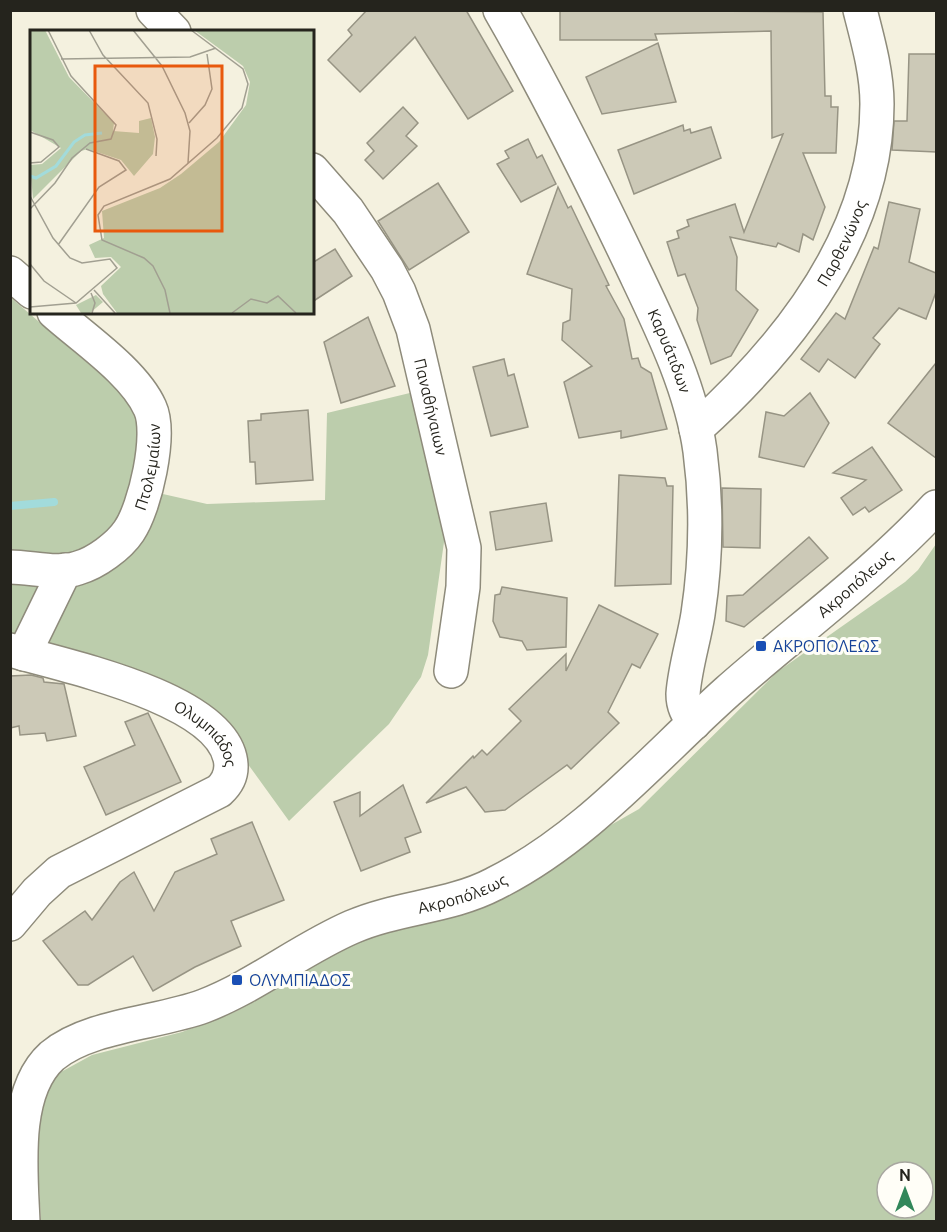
<svg xmlns="http://www.w3.org/2000/svg" width="947" height="1232" font-family="Ubuntu,sans-serif">
<style>
.green{fill:#bccdac;fill-rule:evenodd}
.lines{fill:none;stroke-linecap:round;stroke-linejoin:round}
.stream{stroke:#a2dbdb;stroke-width:8}
.building{fill:#ccc9b7;stroke:#979484;stroke-width:1.5}
.minor-casing{stroke:#8e8b7b;stroke-width:36}
.minor{stroke:#fff;stroke-width:33}
.transit-dot{fill:#1a4fb4;stroke:#fffef7;stroke-width:2}
.labels{text-anchor:middle;stroke-width:6;stroke-linejoin:round;paint-order:stroke}
.street-label{font-size:16px;fill:#25241d;stroke:#fffef7}
.transit-label{font-size:16px;fill:#164399;stroke:#fffef7;text-anchor:start}
.inset-river{fill:none;stroke:#a2dbdb;stroke-width:3}
.inset-road{fill:none;stroke:#a19f91;stroke-width:1.5}
.view{fill:#e8590c;fill-opacity:0.15;stroke:#e8590c;stroke-width:3}
.inset-edge{fill:none;stroke:#25241d;stroke-width:3}
</style>
<rect width="100%" height="100%" fill="#f4f1df"/>
<g class="green">
<path d="M10,297L126,396L144,427L132,487L207,504L325,500L327,413L414,392L446,528L428,655L421,677L389,724L289,821L216,720L11,639Z"/>
<path d="M936,544V1221L41,1222L37,1147L40,1102L54,1077L61,1072L92,1055L182,1032L237,1011L331,952L595,834L639,809L777,672L905,582L918,570ZM887,1172H923V1208H887Z"/>
</g>
<g class="lines">
<path class="stream" d="M10,506L54,502"/>
</g>
<g class="building">
<path d="M367,10H466L513,91L468,119L415,37L360,92L328,60L352,35L348,30Z"/>
<path d="M560,10L823,12L825,96H831V107H838L836,153H803L825,207L813,240L803,234L799,252L778,243L776,247L730,237L737,257L736,290L758,310L731,356L711,364L697,320L698,308L685,274L678,276L667,242L679,238L677,231L689,226L687,220L735,204L744,232L783,134L772,138L771,31L655,34L657,40H560Z"/>
<path d="M658,43L676,102L602,114L586,77Z"/>
<path d="M909,54H936V152L892,150L894,121H907Z"/>
<path d="M403,107L418,123L406,136L417,146L383,179L365,160L374,151L367,143Z"/>
<path d="M683,125L684,131L690,129L691,133L711,127L721,158L634,194L618,150Z"/>
<path d="M528,139L537,158L542,155L556,184L521,202L497,164L509,158L505,151Z"/>
<path d="M438,183L469,232L409,270L378,221Z"/>
<path d="M558,187L568,208L571,206L609,285L606,286L624,319L632,359L638,358L641,367L651,373L667,429L621,438V431L579,438L564,382L592,366L562,340L563,323L570,320L572,289L527,274Z"/>
<path d="M889,202L920,209L909,262L936,273V292L926,319L899,308L873,338L880,344L855,378L828,359L819,372L801,359L836,313L845,319L874,247L878,249Z"/>
<path d="M335,249L352,276L312,302V263Z"/>
<path d="M368,317L395,386L341,403L324,342Z"/>
<path d="M504,359L508,376L514,374L528,427L491,436L473,367Z"/>
<path d="M936,363V458L888,423Z"/>
<path d="M810,393L829,423L804,467L759,457L766,412L784,416Z"/>
<path d="M308,410L313,480L256,484L255,462H250L248,421L261,420V414Z"/>
<path d="M872,447L902,490L869,512L865,507L853,515L841,498L866,480L833,473Z"/>
<path d="M619,475L665,478L667,486H673L671,584L615,586Z"/>
<path d="M722,488L761,489L760,548L723,547Z"/>
<path d="M546,503L552,541L496,550L490,512Z"/>
<path d="M809,537L828,558L744,627L726,621L727,596L743,595Z"/>
<path d="M502,587L567,598L566,647L527,650L522,641L500,637L493,621L495,595L500,594Z"/>
<path d="M599,605L658,634L640,668L632,664L608,712L619,723L571,769L567,765L505,810L485,812L466,787L426,803L473,756L474,758L482,750L487,755L521,721L509,709L566,654V671Z"/>
<path d="M31,675L43,678L44,682L64,684L76,736L47,741L45,733L20,735L19,726L10,728V676Z"/>
<path d="M148,713L181,782L106,815L84,767L135,745L125,722Z"/>
<path d="M403,785L421,832L405,838L410,852L361,871L334,802L360,792V816Z"/>
<path d="M252,822L284,900L231,921L241,946L195,967L153,991L133,956L88,985H78L43,941L85,911L92,920L120,882L134,872L154,911L175,872L217,854L211,839Z"/>
</g>
<g class="lines">
<defs>
<g id="minor">
<path d="M153,10L174,32"/>
<path id="s1" d="M500,10C548,93 590,178 631,264C659,323 691,386 700,451C707,504 706,561 698,614C694,640 685,667 683,694C683,706 687,713 694,723"/>
<path id="s2" d="M312,170L348,211L387,269L399,292L413,329L464,548L463,587L451,671"/>
<path d="M10,273L32,292"/>
<path id="s3" d="M696,429C788,346 877,235 877,104C877,73 868,41 860,10"/>
<path id="s4" d="M10,567C32,567 57,575 78,568C96,563 119,546 129,531C145,508 162,434 150,408C134,372 83,338 54,312"/>
<path id="s5" d="M10,650C65,666 216,697 230,758C233,771 229,782 219,791L59,872L37,892L10,924"/>
<path d="M24,654L65,570"/>
<path id="s6" d="M23,1222C21,1172 12,1092 52,1056C89,1025 159,1023 204,1006C256,986 301,949 352,927C398,907 450,907 494,884C585,839 653,758 728,691C797,630 873,575 936,507"/>
</g>
</defs>
<use href="#minor" class="minor-casing"/>
<use href="#minor" class="minor"/>
</g>
<g class="transit-dot">
<rect x="755" y="640" width="12" height="12" rx="3"/>
<rect x="231" y="974" width="12" height="12" rx="3"/>
</g>
<g class="labels">
<g class="street-label">
<text dy="6" stroke="none"><textPath href="#s3" startOffset="238">Παρθενώνος</textPath></text>
<text dy="6" stroke="none"><textPath href="#s1" startOffset="381">Καρυάτιδων</textPath></text>
<text dy="6" stroke="none"><textPath href="#s2" startOffset="270">Παναθήναιων</textPath></text>
<text dy="6" stroke="none"><textPath href="#s4" startOffset="200">Πτολεμαίων</textPath></text>
<text dy="6" stroke="none"><textPath href="#s6" startOffset="1122">Ακροπόλεως</textPath></text>
<text dy="6" stroke="none"><textPath href="#s5" startOffset="218">Ολυμπιάδος</textPath></text>
<text dy="6" stroke="none"><textPath href="#s6" startOffset="618">Ακροπόλεως</textPath></text>
</g>
<g class="transit-label">
<text x="773" y="652">ΑΚΡΟΠΟΛΕΩΣ</text>
<text x="249" y="986">ΟΛΥΜΠΙΑΔΟΣ</text>
</g>
</g>
<g transform="translate(30 30)">
<rect width="284" height="284" fill="#f4f1df"/>
<path d="M0,0H15L39,47L84,93L83,101L109,103V91L121,88L125,107L123,124L104,146L91,130L58,119L51,121L3,169L0,135L12,134L31,118L0,100ZM164,0H283V283H87L73,264L71,256L91,237L81,227L65,228L59,215L74,208L72,181L130,158L151,144L189,112L216,75L220,52L213,36ZM66,265L73,272L60,283H51L46,275Z" fill="#bccdac"/>
<path class="inset-river" d="M0,146L6,148L26,136L44,112L55,105L72,103"/>
<path class="inset-road" d="M59,0L73,25L118,73L127,109L126,126M103,0L132,36L155,83L160,101L158,133M31,29L160,27L186,18M159,93L175,75L182,59L177,24M0,102L23,110L29,117L11,132L0,133M0,166L23,208L40,228L52,233L80,229L87,238L46,273L0,277M0,179L25,153L42,128L60,113L81,109L86,95L41,46L18,0M28,215L69,157L96,140L89,131L56,119M0,234L14,251L46,273M64,260L85,283M61,263L65,273L62,283M140,283L135,260L123,236L114,228L72,210L68,185L74,176L140,149L187,108L212,78L218,54L213,39L161,0M202,283L221,269L237,273L248,266L266,283"/>
<path class="view" d="M65,36H192V201H65Z"/>
<rect width="284" height="284" class="inset-edge"/>
</g>
<rect width="947" height="1232" fill="none" stroke="#25241d" stroke-width="24"/>
<g transform="translate(905 1190)"><circle r="28" fill="#fffef7" stroke="#a8a7a0" stroke-width="1.5"/>
<path d="M0-4.5L10 22L0 15L-10 22Z" fill="#32875a"/>
<text y="-9" font-size="16" font-weight="bold" text-anchor="middle" fill="#25241d">N</text>
</g>
</svg>
